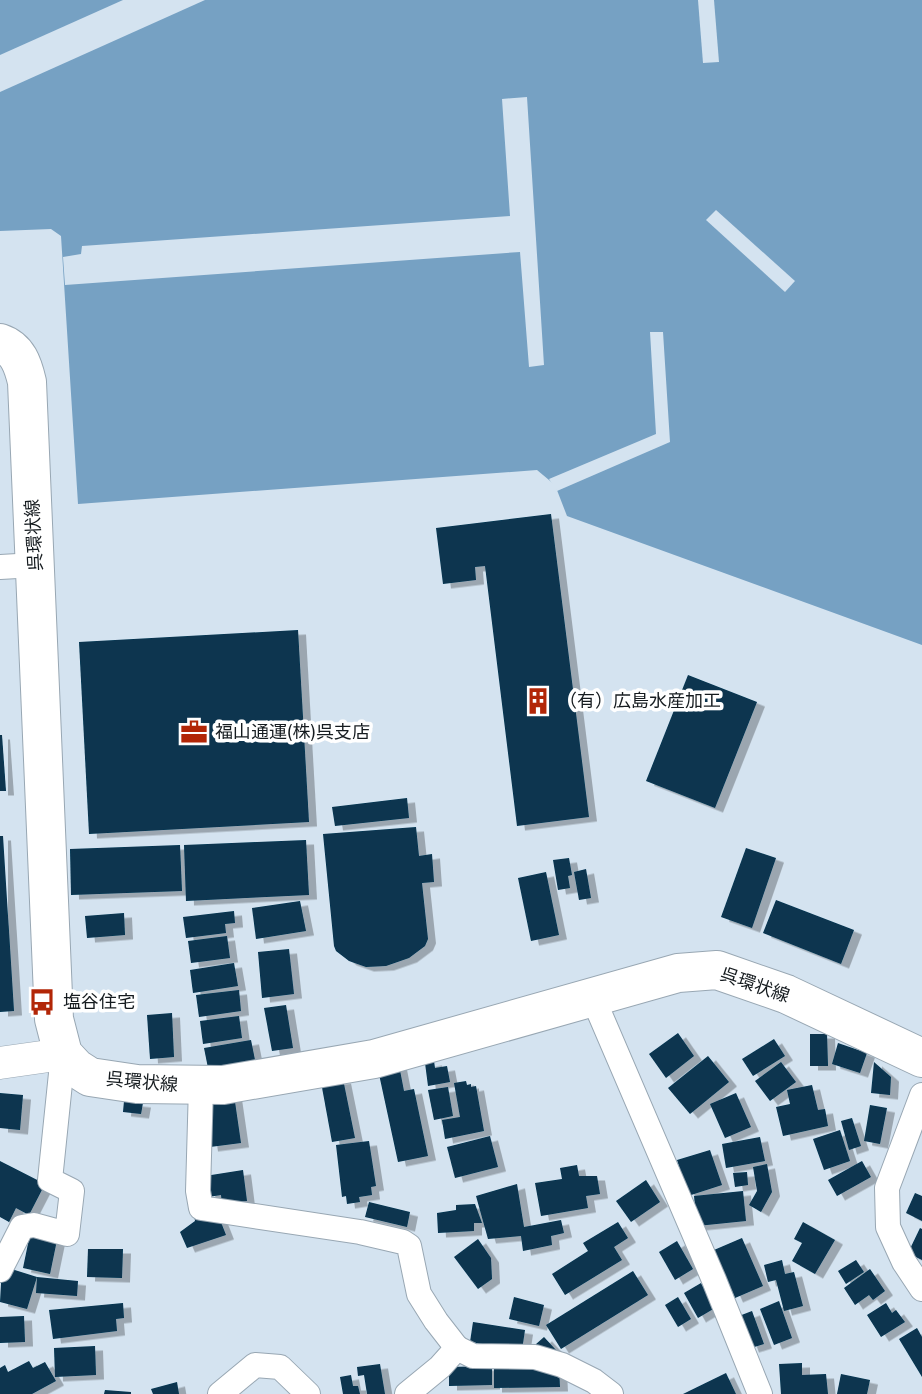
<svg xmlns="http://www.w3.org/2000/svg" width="922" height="1394" font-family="'Public Sans','Noto Sans JP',sans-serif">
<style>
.water{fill:#76a1c3}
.pier{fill:#d4e3f0}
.building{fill:#073450;filter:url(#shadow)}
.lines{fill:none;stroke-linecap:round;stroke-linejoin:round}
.minor-casing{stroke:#98a7b3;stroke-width:26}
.tertiary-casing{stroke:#98a7b3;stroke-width:33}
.primary-casing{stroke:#98a7b3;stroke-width:40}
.minor{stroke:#fff;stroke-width:24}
.tertiary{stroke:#fff;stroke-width:32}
.primary{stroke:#fff;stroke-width:38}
.labels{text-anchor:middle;stroke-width:7;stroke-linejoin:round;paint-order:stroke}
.street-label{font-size:18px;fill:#151b1f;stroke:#fff}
.poi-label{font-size:18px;fill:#151b1f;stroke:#fff;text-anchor:start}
</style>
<defs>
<filter id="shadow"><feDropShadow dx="8" dy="4.5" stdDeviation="0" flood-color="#0004"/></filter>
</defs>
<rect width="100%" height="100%" fill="#d4e3f0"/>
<path class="water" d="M0,0H922V645L567,516L555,485L537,470L78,504L61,236L51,229L0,231Z"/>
<g class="pier">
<path d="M123,0H205L0,92V55Z"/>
<path d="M698,0H714L719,62L703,63Z"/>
<path d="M527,97L544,365L529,367L520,252L65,285L63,257L81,254L82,246L510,216L502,99Z"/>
<path d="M716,210L795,281L785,292L706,220Z"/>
<path d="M650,332H663L670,442L557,491L549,479L656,434Z"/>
</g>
<g class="building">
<path d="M551,514L589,817L517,826L485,566L475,567L476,580L443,584L436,528Z"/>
<path d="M298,630L309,822L89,834L79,642Z"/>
<path d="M688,675L757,702L715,808L646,781Z"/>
<path d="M0,735H2L6,791H0Z"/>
<path d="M407,798L409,818L335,826L332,807Z"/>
<path d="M416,827L419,856L432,854L434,882L422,883L428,939L425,946L409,958L386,966L366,967L349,961L336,951L334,946L323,834Z"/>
<path d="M0,836H3L14,1011L0,1012Z"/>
<path d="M306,840L309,895L186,901L184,845Z"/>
<path d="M180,845L182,891L71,895L70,849Z"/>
<path d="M746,848L776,858L752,928L721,917Z"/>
<path d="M569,858L572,875L568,876L570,888L558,890L553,860Z"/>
<path d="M586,869L591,898L579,900L574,872Z"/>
<path d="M546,872L559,935L531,941L518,878Z"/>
<path d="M776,900L854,930L841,964L763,933Z"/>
<path d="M300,901L306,931L256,939L252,908Z"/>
<path d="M234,911L235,923L225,924L226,933L186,938L183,917Z"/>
<path d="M124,913L125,935L87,938L85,916Z"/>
<path d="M227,936L230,958L191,963L188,941Z"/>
<path d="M289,949L294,994L262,998L258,952Z"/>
<path d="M234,963L238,986L193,993L190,970Z"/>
<path d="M239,990L241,1011L199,1017L196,995Z"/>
<path d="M286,1005L293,1048L272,1051L264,1008Z"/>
<path d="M172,1013L174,1057L150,1059L147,1015Z"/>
<path d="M239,1016L242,1038L203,1044L200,1021Z"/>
<path d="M678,1033L694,1056L666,1078L649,1054Z"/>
<path d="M810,1034H827L828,1066H810Z"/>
<path d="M774,1039L785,1056L753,1076L742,1059Z"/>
<path d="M251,1040L256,1065L209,1073L204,1048Z"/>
<path d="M838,1043L867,1053L860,1073L832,1064Z"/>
<path d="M708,1056L729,1082L690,1114L668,1088Z"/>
<path d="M398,1060L404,1091L414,1089L428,1156L398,1162L377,1065Z"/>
<path d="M434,1061L435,1068L447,1066L450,1082L428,1086L425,1063Z"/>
<path d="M781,1062L796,1082L770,1101L755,1081Z"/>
<path d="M874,1062L891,1077L890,1095L871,1093Z"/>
<path d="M343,1079L355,1138L332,1142L321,1082Z"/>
<path d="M466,1081L467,1085L471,1084V1087L476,1086L484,1131L445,1139L442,1120L460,1117L454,1083Z"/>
<path d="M812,1085L818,1110L825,1109L828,1126L783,1136L776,1107L790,1104L787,1090Z"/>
<path d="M448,1087L453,1116L434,1120L428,1090Z"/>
<path d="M0,1093L23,1095L20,1130L0,1128Z"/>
<path d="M736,1093L751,1127L725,1138L710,1104Z"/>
<path d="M234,1095L241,1143L210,1147L203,1099Z"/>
<path d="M124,1101L143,1103L141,1114L123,1112Z"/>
<path d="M870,1105L887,1108L880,1144L864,1141Z"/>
<path d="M852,1118L861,1146L849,1150L841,1121Z"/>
<path d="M840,1130L850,1161L824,1170L813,1139Z"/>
<path d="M490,1136L498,1167L455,1178L447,1147Z"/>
<path d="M760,1137L765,1161L726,1168L722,1144Z"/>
<path d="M369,1141L376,1186L371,1187L372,1195L359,1197L360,1202L347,1204L346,1196L342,1197L336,1145Z"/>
<path d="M710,1150L722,1185L688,1196L677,1160Z"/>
<path d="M0,1161L45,1184L29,1215L16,1208L9,1222L0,1217Z"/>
<path d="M862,1161L871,1177L837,1196L828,1180Z"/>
<path d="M767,1164L772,1192L761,1212L749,1205L757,1191L753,1167Z"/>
<path d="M577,1165L579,1176H597L600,1194L586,1196L588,1208L541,1216L535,1183L562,1179L560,1168Z"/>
<path d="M243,1170L247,1201L222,1204L221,1195L208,1197L205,1176Z"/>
<path d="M747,1172L748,1185L735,1187L733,1173Z"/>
<path d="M646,1180L660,1202L631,1222L616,1201Z"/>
<path d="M517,1184L524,1227L561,1220L564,1233L551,1236L552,1245L523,1251L521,1236L488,1239L476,1196Z"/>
<path d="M743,1191L746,1221L697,1226L694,1196Z"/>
<path d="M915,1193L922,1196V1221L906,1213Z"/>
<path d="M369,1202L410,1212L407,1227L365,1217Z"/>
<path d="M475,1204L482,1223H474V1231L438,1233L437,1213L456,1210V1205Z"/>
<path d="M217,1212L226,1235L187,1248L180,1232L195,1221L194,1214Z"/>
<path d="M618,1222L628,1238L614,1247L622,1260L565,1295L552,1274L588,1251L583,1243Z"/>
<path d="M803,1222L835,1240L815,1274L792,1261L802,1243L794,1239Z"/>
<path d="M920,1228L922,1229V1260L908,1253Z"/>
<path d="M30,1234L57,1240L50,1274L23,1268Z"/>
<path d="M742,1238L763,1286L735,1298L714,1250Z"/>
<path d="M478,1239L491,1258L492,1279L478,1289L454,1257Z"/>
<path d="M677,1241L693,1269L675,1280L659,1252Z"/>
<path d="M88,1249H123L122,1278L87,1277Z"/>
<path d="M782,1260L785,1274L794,1272L803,1306L784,1311L776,1280L768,1282L764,1265Z"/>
<path d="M856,1260L864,1272L846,1284L838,1271Z"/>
<path d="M2,1266L37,1277L78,1281L77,1296L36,1293L37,1277L27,1309L0,1302Z"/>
<path d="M870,1269L885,1291L873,1300L869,1295L855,1305L844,1288Z"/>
<path d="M633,1271L648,1295L561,1349L546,1325Z"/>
<path d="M701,1283L715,1308L698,1318L684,1293Z"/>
<path d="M514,1297L544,1305L539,1326L509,1319Z"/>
<path d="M678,1297L691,1319L678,1327L665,1305Z"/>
<path d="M779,1301L792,1338L774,1345L760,1309Z"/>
<path d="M123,1303L124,1318L116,1319L117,1331L53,1339L49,1310Z"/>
<path d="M886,1303L892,1313L896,1310L905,1322L881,1337L867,1315Z"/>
<path d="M752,1311L764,1344L751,1348L739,1316Z"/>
<path d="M24,1316L25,1342L0,1343V1317Z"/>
<path d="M473,1322L525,1330L522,1350L470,1342Z"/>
<path d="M917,1328L922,1337V1377L899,1339Z"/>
<path d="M544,1337L556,1350L546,1357L535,1345Z"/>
<path d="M95,1346L96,1375L55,1377L54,1348Z"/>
<path d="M29,1361L33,1368L45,1362L56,1381L32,1394H0V1368L5,1365L8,1372Z"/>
<path d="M494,1362L559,1369L560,1387L494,1388Z"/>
<path d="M802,1363V1375L826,1374L828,1394H781L779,1364Z"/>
<path d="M380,1364L385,1394H367L364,1375L358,1376L357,1367Z"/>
<path d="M492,1366V1385L449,1386V1367Z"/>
<path d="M726,1373L736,1394H683Z"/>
<path d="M841,1374L870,1380L867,1394H837Z"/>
<path d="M351,1375L353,1386H358L360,1394H343L340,1377Z"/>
<path d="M177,1382L179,1394H153L151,1389Z"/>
<path d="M105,1390L131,1392V1394H104Z"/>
</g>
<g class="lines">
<defs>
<g id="minor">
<path d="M0,567L35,565"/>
<path d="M593,998L714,1280L760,1394"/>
<path d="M201,1086L198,1191L201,1208L360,1232L403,1242L409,1246L419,1294L436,1321L457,1348"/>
<path d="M922,1095L887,1188L888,1227L904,1262L922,1289"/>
<path d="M0,1270L22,1227L34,1225L67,1234L72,1191L50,1180L63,1054"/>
<path d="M220,1394L255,1365L280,1367L308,1394"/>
<path d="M407,1394L440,1367L457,1348L473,1356L535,1357L562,1365L594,1381L611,1394"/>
</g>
<path id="tertiary" d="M0,1063L63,1054"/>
<path id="primary" d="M0,343C18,349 23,365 27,382L54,1019L63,1054L76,1068L90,1077L137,1084L223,1085L374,1059L678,973L717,970L786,994L922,1058"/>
</defs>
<use href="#minor" class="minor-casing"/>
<use href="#tertiary" class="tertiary-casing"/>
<use href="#primary" class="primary-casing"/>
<use href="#minor" class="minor"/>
<use href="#tertiary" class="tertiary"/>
<use href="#primary" class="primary"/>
</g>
<defs>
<symbol id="building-bare" viewBox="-9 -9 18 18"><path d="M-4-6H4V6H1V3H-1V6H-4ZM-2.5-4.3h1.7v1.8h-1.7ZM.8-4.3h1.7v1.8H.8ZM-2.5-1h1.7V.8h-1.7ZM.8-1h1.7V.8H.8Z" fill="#b22607" stroke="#fff" stroke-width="2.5" paint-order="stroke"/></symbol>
<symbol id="office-bare" viewBox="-9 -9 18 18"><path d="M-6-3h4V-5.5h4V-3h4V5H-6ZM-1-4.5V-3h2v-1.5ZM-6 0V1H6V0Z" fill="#b22607" stroke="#fff" stroke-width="2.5" paint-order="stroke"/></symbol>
<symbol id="bus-bare" viewBox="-9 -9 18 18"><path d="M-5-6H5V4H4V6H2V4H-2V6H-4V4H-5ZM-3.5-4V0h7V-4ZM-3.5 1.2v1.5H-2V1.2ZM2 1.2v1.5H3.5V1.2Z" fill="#b22607" stroke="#fff" stroke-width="2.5" paint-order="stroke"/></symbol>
</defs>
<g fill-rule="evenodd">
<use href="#building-bare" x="519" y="682" width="38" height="38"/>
<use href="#office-bare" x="175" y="713" width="38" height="38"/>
<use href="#bus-bare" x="23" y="983" width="38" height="38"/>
</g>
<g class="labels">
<g class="street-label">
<text transform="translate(34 535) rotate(-93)" y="6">呉環状線</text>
<text transform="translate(755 985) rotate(19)" y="6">呉環状線</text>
<text transform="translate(142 1082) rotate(5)" y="6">呉環状線</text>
</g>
<g class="poi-label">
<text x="559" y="707">（有）広島水産加工</text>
<text x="215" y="738">福山通運(株)呉支店</text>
<text x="63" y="1008">塩谷住宅</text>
</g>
</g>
</svg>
